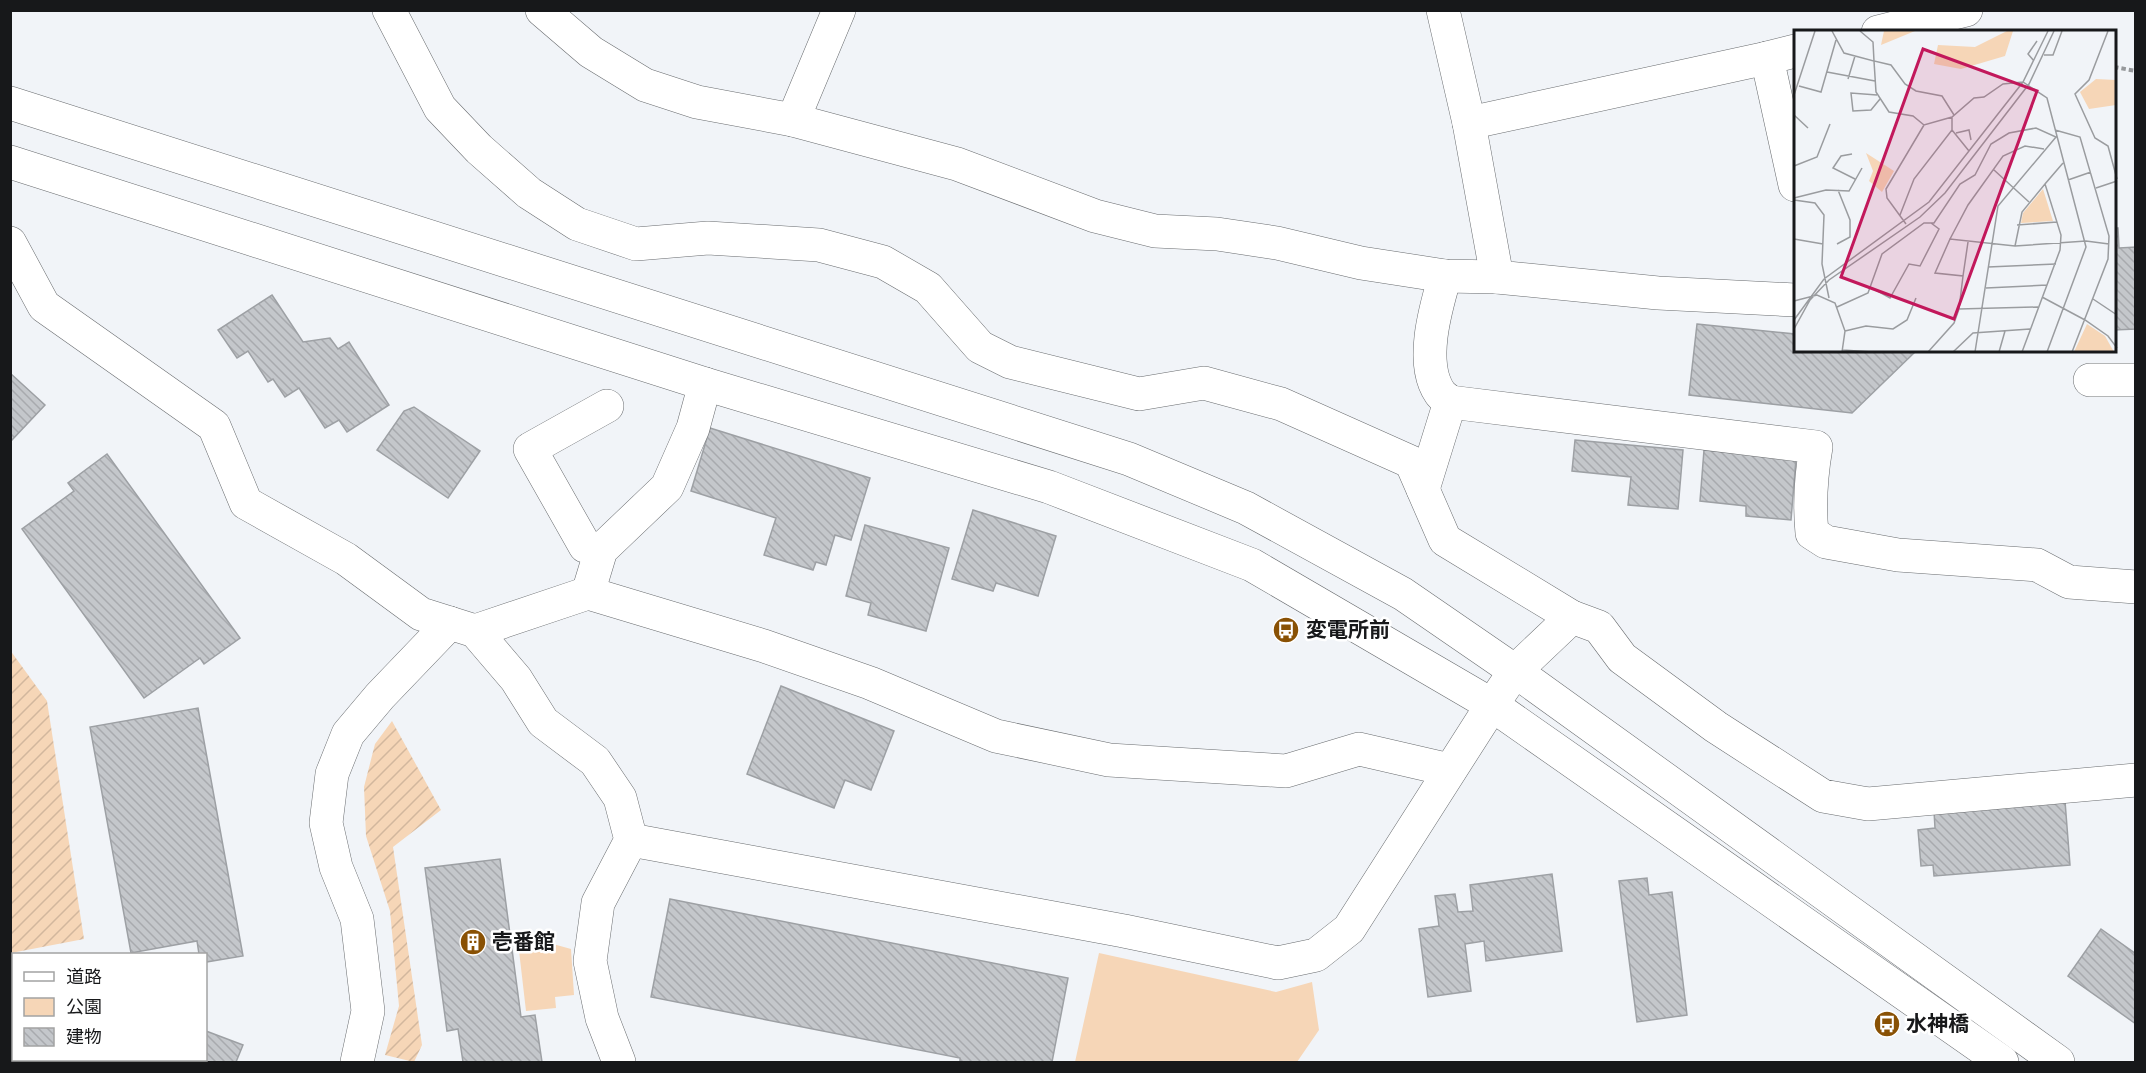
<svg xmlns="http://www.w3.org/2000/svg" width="2146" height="1073" font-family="'DejaVu Sans','Noto Sans JP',sans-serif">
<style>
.park{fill:#f6d6b7}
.garden{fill:url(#garden-furrows)}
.building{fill:url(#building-back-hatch);stroke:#9da0a4;stroke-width:1.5}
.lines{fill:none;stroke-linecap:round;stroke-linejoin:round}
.minor-casing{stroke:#696c6f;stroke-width:34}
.path{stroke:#96989b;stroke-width:4;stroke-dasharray:4.5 3;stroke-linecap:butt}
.minor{stroke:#fff;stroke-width:33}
.labels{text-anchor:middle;stroke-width:5;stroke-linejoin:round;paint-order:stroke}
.poi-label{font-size:21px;font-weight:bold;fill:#17181a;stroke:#fff;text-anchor:start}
.inset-road{fill:none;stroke:#9a9c9f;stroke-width:1.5}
.view{fill:#c2185b;fill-opacity:0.15;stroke:#c2185b;stroke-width:3}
.inset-edge{fill:none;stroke:#17181a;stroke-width:3}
</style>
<defs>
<pattern id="garden-furrows" width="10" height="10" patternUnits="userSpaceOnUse" patternTransform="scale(1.5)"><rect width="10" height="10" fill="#f6d6b7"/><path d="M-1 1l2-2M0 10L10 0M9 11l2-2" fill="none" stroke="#d2b79d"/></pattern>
<pattern id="building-back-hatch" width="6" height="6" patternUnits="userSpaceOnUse" patternTransform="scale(1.5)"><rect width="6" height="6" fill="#c4c7cb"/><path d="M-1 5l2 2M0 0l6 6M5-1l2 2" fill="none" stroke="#a8aaae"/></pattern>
</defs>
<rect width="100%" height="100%" fill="#f1f4f8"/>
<g class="park">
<path d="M535,939L571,949L574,995L555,997L556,1008L526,1011L518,942Z"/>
<path d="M1099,953L1276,992L1312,982L1319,1030L1297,1062H1075Z"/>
</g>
<g class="garden">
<path d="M10,650L47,701L84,939L11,953Z"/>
<path d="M392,721L441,810L393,847L422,1045L414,1062L385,1055L399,1006L390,911L366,836L364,787L375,744Z"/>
</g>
<g class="building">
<path d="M2114,228H2118L2119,248L2136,247V329L2114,330Z"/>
<path d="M272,295L303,342L330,338L338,349L349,342L389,405L347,432L339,420L325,428L299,388L285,397L273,379L268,382L248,351L237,358L218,330Z"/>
<path d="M1697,324L1795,334V351H1916L1852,413L1689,395Z"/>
<path d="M10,373L45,405L10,442Z"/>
<path d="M414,407L480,451L448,498L377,450L404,411Z"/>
<path d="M710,428L870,478L851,540L835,535L826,565L816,562L813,570L764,555L776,518L691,491Z"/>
<path d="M1575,440L1683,450L1678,509L1628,505L1631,477L1572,471Z"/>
<path d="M1704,450L1796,459L1791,520L1746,516V506L1700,501Z"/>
<path d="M107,454L240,638L204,664L200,658L144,698L22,529L74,491L68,483Z"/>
<path d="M973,510L1056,536L1038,596L996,583L993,591L952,579Z"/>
<path d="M865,525L949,548L926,631L868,615L871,603L846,596Z"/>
<path d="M781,686L894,731L871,790L845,780L834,808L747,774Z"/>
<path d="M198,708L243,956L206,962V954H199L197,941L131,953L90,727Z"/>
<path d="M2065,801L2070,865L1934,876L1933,865L1921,866L1918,830L1935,828L1934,811Z"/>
<path d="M500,859L521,1017L535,1015L542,1062H463L458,1029L447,1031L425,868Z"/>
<path d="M1552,874L1562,951L1486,961L1484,941L1465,944L1471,991L1428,997L1419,929L1439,926L1435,896L1455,894L1458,912L1473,911L1470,885Z"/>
<path d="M1647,878L1649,895L1672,892L1687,1015L1637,1022L1619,881Z"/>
<path d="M670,899L1068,978L1052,1062H960V1058L651,997Z"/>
<path d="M2101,929L2136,954V1024L2068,976Z"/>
<path d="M10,1025L14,1026V1060H58L57,1062H10Z"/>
<path d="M206,1031L243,1045L236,1062H115L116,1060H206Z"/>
</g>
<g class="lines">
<defs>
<g id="minor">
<path d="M389,10L440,108L479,149L529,193L577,224L636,244L708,238L819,245L883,262L928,288L980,347L1010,362L1139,394L1204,383L1281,404L1411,462L1445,540L1572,617L1599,627L1622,658L1716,727L1823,796L1868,804L2136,780"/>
<path d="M542,10L591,52L645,85L697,102L793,120L957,164L1095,216L1155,231L1217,234L1277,243L1361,263L1445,276L1497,277"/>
<path d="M1443,10L1469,123L1497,277L1658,293L1795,300"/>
<path d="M1878,32L1966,10"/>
<path d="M1795,51L1767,58L1795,185"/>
<path d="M10,103L1129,459L1246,508L1403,594L1515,671L2058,1062"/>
<path d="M793,120L839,10"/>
<path d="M1469,123L1767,58"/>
<path d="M10,162L705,384L1049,487L1252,565L1492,705L2002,1062"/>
<path d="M10,243L44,306L214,426L246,503L346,559L421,614L475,631L516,679L543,722L595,761L620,798L631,840L598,903L590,961L602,1018L619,1062"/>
<path d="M1445,276C1436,307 1419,363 1440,393C1442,396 1447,399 1450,402"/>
<path d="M2090,380H2136"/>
<path d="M1423,489L1450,402L1816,447C1811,476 1809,503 1812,533L1826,542L1898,555L2037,565L2069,582L2136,587"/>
<path d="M601,550L585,546L530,449L607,406"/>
<path d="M588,593L601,550L667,487L693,428L705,384"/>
<path d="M475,631L588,593L764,646L870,683L996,736L1109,760L1286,771L1359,749L1450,770"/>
<path d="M631,840L1124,931L1278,963L1316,955L1349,929L1492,705L1515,671L1572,617"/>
<path d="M357,1062L368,1011L357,919L336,867L326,823L332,774L348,734L380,696L450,623"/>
</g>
</defs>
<use href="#minor" class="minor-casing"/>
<path class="path" d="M2114,67L2136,71"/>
<use href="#minor" class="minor"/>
</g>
<defs>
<symbol id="bus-disc" viewBox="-11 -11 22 22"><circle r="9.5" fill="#895104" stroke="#fff"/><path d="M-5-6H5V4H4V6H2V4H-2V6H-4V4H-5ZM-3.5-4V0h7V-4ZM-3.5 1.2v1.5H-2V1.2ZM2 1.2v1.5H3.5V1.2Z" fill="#fff"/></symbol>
<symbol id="building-disc" viewBox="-11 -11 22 22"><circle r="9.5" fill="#895104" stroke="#fff"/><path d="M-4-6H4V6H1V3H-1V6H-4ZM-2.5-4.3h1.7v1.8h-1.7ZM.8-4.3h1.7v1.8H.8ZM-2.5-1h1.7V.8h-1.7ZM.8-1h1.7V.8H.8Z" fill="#fff"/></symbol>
</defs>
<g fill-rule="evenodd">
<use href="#bus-disc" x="1271" y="615" width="30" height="30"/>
<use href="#building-disc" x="458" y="927" width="30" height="30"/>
<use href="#bus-disc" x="1872" y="1009" width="30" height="30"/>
</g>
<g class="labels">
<g class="poi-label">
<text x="1306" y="637">変電所前</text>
<text x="492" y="949">壱番館</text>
<text x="1906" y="1031">水神橋</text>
</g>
</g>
<g transform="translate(1794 30)">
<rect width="322" height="322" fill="#f1f4f8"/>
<path d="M302,49L322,50V75L295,79L286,62Z" fill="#f6d6b7"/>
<path d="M72,123L100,141L88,162L75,151L79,141ZM249,159L259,191L227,193L229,183ZM293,294L311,306L320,322H280Z" fill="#f6d6b7"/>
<path d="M90,1H121L87,15ZM213,1H219L211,26L167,39L140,34L144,15L181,17Z" fill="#f6d6b7"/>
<path class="inset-road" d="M38,1L50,23L80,31L82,62L95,82L119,86L130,95L158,87L180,68L190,67L209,54L229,52L253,68L292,217L253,322M66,1L79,12L80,31L97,35L111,54L122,61L148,66L160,85M314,1L295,50L281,64L301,108L314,116L323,149M250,25H259L268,1M240,31L234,24L243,11M33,42L81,51M54,49L61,26M5,56L27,62L42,10M0,65L21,1M83,65L57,63L59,81L77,80L86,69M0,85L14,98M158,100L175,121M261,100L286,107L315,206L314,229L278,322M162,103L175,100L177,110M58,124L47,126L39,138L61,149M0,136L23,127L36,94M200,140L235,172M274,150L297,142M302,158L323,151M0,168L32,160L55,161L68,138M0,170L21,173L30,185L28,234L35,268M106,185L120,149L158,100V87M112,194L93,168L92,159L130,95M223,195L263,192M0,209L29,214M156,209L174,175L209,126L231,116L250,119M43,214L56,207V190L44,160M221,216L228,182L251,154M194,237L262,234M169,246L174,212M78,258L96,268L115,234L126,236L145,199L137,193M192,258L253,255M248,267L291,290L314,306L323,318M299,269L323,285M0,271L23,265L41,273L51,301L48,322M43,277L74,263L88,224L130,193H140L166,154L181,145L197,114L215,103L242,98L262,107L204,176L181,322M244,277L165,279L169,246L141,243L156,209L221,216L292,211L315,214M0,290L30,249L135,172L229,52L254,1M0,299L16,270L35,250L126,187L151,163L235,54L260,1M51,301L72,296L99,299L113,290L122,268M49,320L78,322M134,322L160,293L165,279M159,322L179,303L236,299M205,322L211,301M228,322L266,220L267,205L251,154L269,133"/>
<path class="view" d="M129,19L243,61L160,289L47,247Z"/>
<rect width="322" height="322" class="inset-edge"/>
</g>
<rect width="2146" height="1073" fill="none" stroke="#17181a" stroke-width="24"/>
<rect x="12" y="953" width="195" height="108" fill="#ffffff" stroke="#a2a3a3" stroke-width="1.5"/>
<rect x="24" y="972" width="30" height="9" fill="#ffffff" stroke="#a2a3a3" stroke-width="1.5"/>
<text x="66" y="983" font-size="18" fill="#17181a">道路</text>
<rect x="24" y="998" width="30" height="18" fill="#f6d6b7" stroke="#a2a3a3" stroke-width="1.5"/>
<text x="66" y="1013" font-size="18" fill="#17181a">公園</text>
<rect x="24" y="1028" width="30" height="18" fill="url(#building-back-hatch)" stroke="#a2a3a3" stroke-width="1.5"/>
<text x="66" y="1043" font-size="18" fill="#17181a">建物</text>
</svg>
